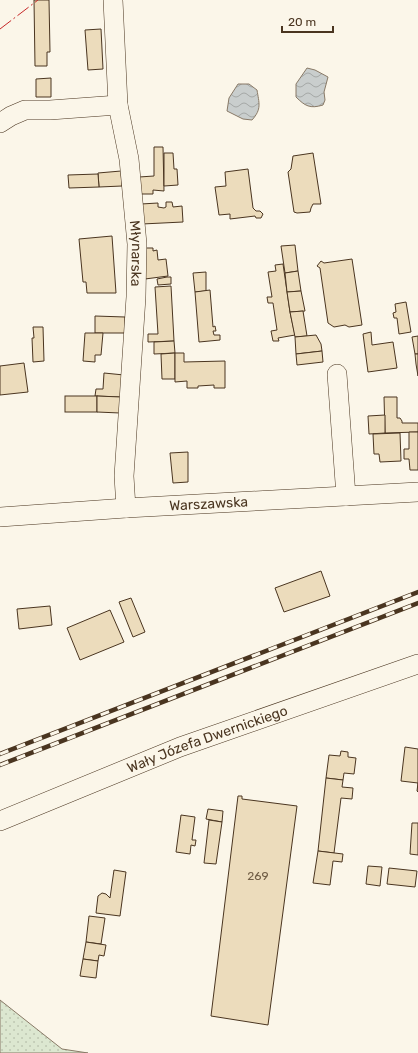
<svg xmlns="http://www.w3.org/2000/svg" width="418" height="1053" font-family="Rubik,sans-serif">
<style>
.grass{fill:url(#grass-dots);stroke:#887966}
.water{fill:url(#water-waves);stroke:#887966}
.building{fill:#ecdcbc;stroke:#4a3520}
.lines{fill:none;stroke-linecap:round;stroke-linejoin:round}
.minor-casing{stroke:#4a3520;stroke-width:20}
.minor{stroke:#fbf6e9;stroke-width:19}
.rail-casing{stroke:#4a3520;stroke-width:4.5}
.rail{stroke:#fbf6e9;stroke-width:3;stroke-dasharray:9;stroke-linecap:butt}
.power{stroke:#c62828;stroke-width:1;stroke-dasharray:14 3 2 3;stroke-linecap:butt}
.labels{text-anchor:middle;stroke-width:3;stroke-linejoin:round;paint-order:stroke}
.number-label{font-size:12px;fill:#725f47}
.street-label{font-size:14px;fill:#4a3520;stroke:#fbf6e9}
</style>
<defs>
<pattern id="grass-dots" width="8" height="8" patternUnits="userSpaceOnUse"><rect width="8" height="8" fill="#dce7d0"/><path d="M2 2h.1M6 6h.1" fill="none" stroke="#bec7b2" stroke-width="1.8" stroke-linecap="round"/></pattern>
<pattern id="water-waves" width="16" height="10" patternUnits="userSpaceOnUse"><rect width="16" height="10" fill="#c9cecd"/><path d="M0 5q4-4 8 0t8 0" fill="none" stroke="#a5a8a6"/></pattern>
</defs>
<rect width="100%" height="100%" fill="#fbf6e9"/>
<path class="grass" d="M0,1000L62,1049L88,1053H0Z"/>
<g class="water">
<path d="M307,68L315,70L328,77L324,92L325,100L323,105C310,109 305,106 296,97V84Z"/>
<path d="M238,84H249L257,90C259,103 262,109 252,120L243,119L227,111L229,98Z"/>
</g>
<g class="building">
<path d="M34,0H49L50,52H47V66H35Z"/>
<path d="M101,29L103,69L88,70L85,30Z"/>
<path d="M51,78V97H36V79Z"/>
<path d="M154,147H163L164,191L153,190V194H140L139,177L154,176Z"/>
<path d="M164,153H173L174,169H177L178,185L164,186Z"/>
<path d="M313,153L321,204H313L311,208L310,212L297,213L294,212L288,172L291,169L293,156Z"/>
<path d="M248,169L253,208L256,211H260L263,214L261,218H256L255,216L230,219V214L219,215L215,187L226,186L225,172Z"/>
<path d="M121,171L122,186L99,187L98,173Z"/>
<path d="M98,174L99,187L69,188L68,175Z"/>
<path d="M166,202H172L173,207L182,206L183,222L142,224L141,204L158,203V207L164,208L166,207Z"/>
<path d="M112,236L116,293H87L86,282H83L79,239Z"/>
<path d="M295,245L298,271L285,273L281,246Z"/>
<path d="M143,248H153V251L157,250L158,260L166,259L168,276L145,279Z"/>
<path d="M352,259L362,325L349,327L345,325L334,327L328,323L320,268L317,266L321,261L324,263Z"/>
<path d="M283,264L290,312L295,335L278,338L279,341H273L271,331L277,330L273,303H268L267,297H272L268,272L276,271L275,265Z"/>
<path d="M298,271L301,291L287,292L285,273Z"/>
<path d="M206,272V291L195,292L193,273Z"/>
<path d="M167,277H171V284L158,285L157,279Z"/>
<path d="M171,286L174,341L148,342V334H158L155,287Z"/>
<path d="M210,290L213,327L215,326L216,331H213L214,335H220V340L199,342L195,292Z"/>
<path d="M301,291L305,311L290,312L287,292Z"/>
<path d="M406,302L411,332L399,334L397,318H394L393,313L396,312L395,304Z"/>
<path d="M303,311L307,336L295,337L290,312Z"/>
<path d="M95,316L125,317V333H95Z"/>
<path d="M33,327H43L44,361L33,362L32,338H34Z"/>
<path d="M371,332L372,345L393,342L397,368L368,372L363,334Z"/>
<path d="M85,333H103L101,355H95V362L83,361Z"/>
<path d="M316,335L321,344L322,351L296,354L295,337Z"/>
<path d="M418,336V354H415L412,337Z"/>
<path d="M174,341L175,353L154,354V342Z"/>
<path d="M322,351L323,362L297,365L296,354Z"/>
<path d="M175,353V379H162L161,354Z"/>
<path d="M175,353H184V362L225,361V388H214V385L198,386V388H187V381L175,382Z"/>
<path d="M415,354H418V376L416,364Z"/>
<path d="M24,363L28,392L0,395V366Z"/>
<path d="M104,373L124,375L121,397L95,396L96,389H103Z"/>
<rect x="65" y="396" width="32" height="16"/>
<path d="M97,396L121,397L120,413L97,412Z"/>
<path d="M384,397H397V418H400L402,421V423H418V432L385,433Z"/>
<path d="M385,415V433L369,434L368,416Z"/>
<path d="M409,432H418V470H410L409,459H404V449H409Z"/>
<path d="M400,433L401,461L380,462L379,454H374L373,434Z"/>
<path d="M188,452V482L173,483L170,453Z"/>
<path d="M321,571L330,596L284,612L275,588Z"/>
<path d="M131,598L145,632L133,637L119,602Z"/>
<path d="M50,606L52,625L19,629L17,609Z"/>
<path d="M110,610L124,642L80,660L67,628Z"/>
<path d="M405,747L418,749V792L417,791L418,783L401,781Z"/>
<path d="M341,751L348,752V757L356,758L354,774L344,773L343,780L326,778L329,755L340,756Z"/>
<path d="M326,778L343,780L342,787L353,788L352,799L341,798L334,853L318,851Z"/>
<path d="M238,796H242V799L297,806L268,1025L211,1016Z"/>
<path d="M208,809L223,811L222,822L206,819Z"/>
<path d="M181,815L195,817L192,840H196L195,846L191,845L190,854L176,852Z"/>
<path d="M209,820L222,822L216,864L204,863Z"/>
<path d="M412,823H418V855L410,854Z"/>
<path d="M318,851L343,854L342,862L333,861L330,885L313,883Z"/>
<path d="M368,866L382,867L380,886L366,884Z"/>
<path d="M389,868L417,871L415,887L387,884Z"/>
<path d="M114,870L126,872L120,916L96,913L98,896L102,893L106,894L110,898Z"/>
<path d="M89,916L105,918L101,944L86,942Z"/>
<path d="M86,942L106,945L104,956L99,955L98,961L83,959Z"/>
<path d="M83,959L98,961L96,978L80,976Z"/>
</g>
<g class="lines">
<defs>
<g id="minor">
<path id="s1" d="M113,0L118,105L129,159L137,244L136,297L124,476L126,508"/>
<path d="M0,123L11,116L25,110H50L118,105"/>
<path d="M337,374L346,496"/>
<path id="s2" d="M0,517L126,508L418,492"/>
<path id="s3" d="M0,821L180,747L418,664"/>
</g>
</defs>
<use href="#minor" class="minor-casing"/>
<use href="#minor" class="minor"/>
<defs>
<g id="rail">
<path d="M0,754L418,592"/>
<path d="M0,765L418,603"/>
</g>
</defs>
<use href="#rail" class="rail-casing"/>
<use href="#rail" class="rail"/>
<path class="power" d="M0,29L38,0"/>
</g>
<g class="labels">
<g class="number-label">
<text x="258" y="880">269</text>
</g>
<g class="street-label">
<text dy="5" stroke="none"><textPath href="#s1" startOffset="255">Młynarska</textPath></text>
<text dy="5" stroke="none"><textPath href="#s2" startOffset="209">Warszawska</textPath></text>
<text dy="5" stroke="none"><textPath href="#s3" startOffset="223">Wały Józefa Dwernickiego</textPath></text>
</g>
</g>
<path d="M282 26v6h51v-6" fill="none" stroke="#4a3520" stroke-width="2"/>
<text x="288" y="26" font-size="12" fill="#4a3520" stroke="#fbf6e9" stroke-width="3" paint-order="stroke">20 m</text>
</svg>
